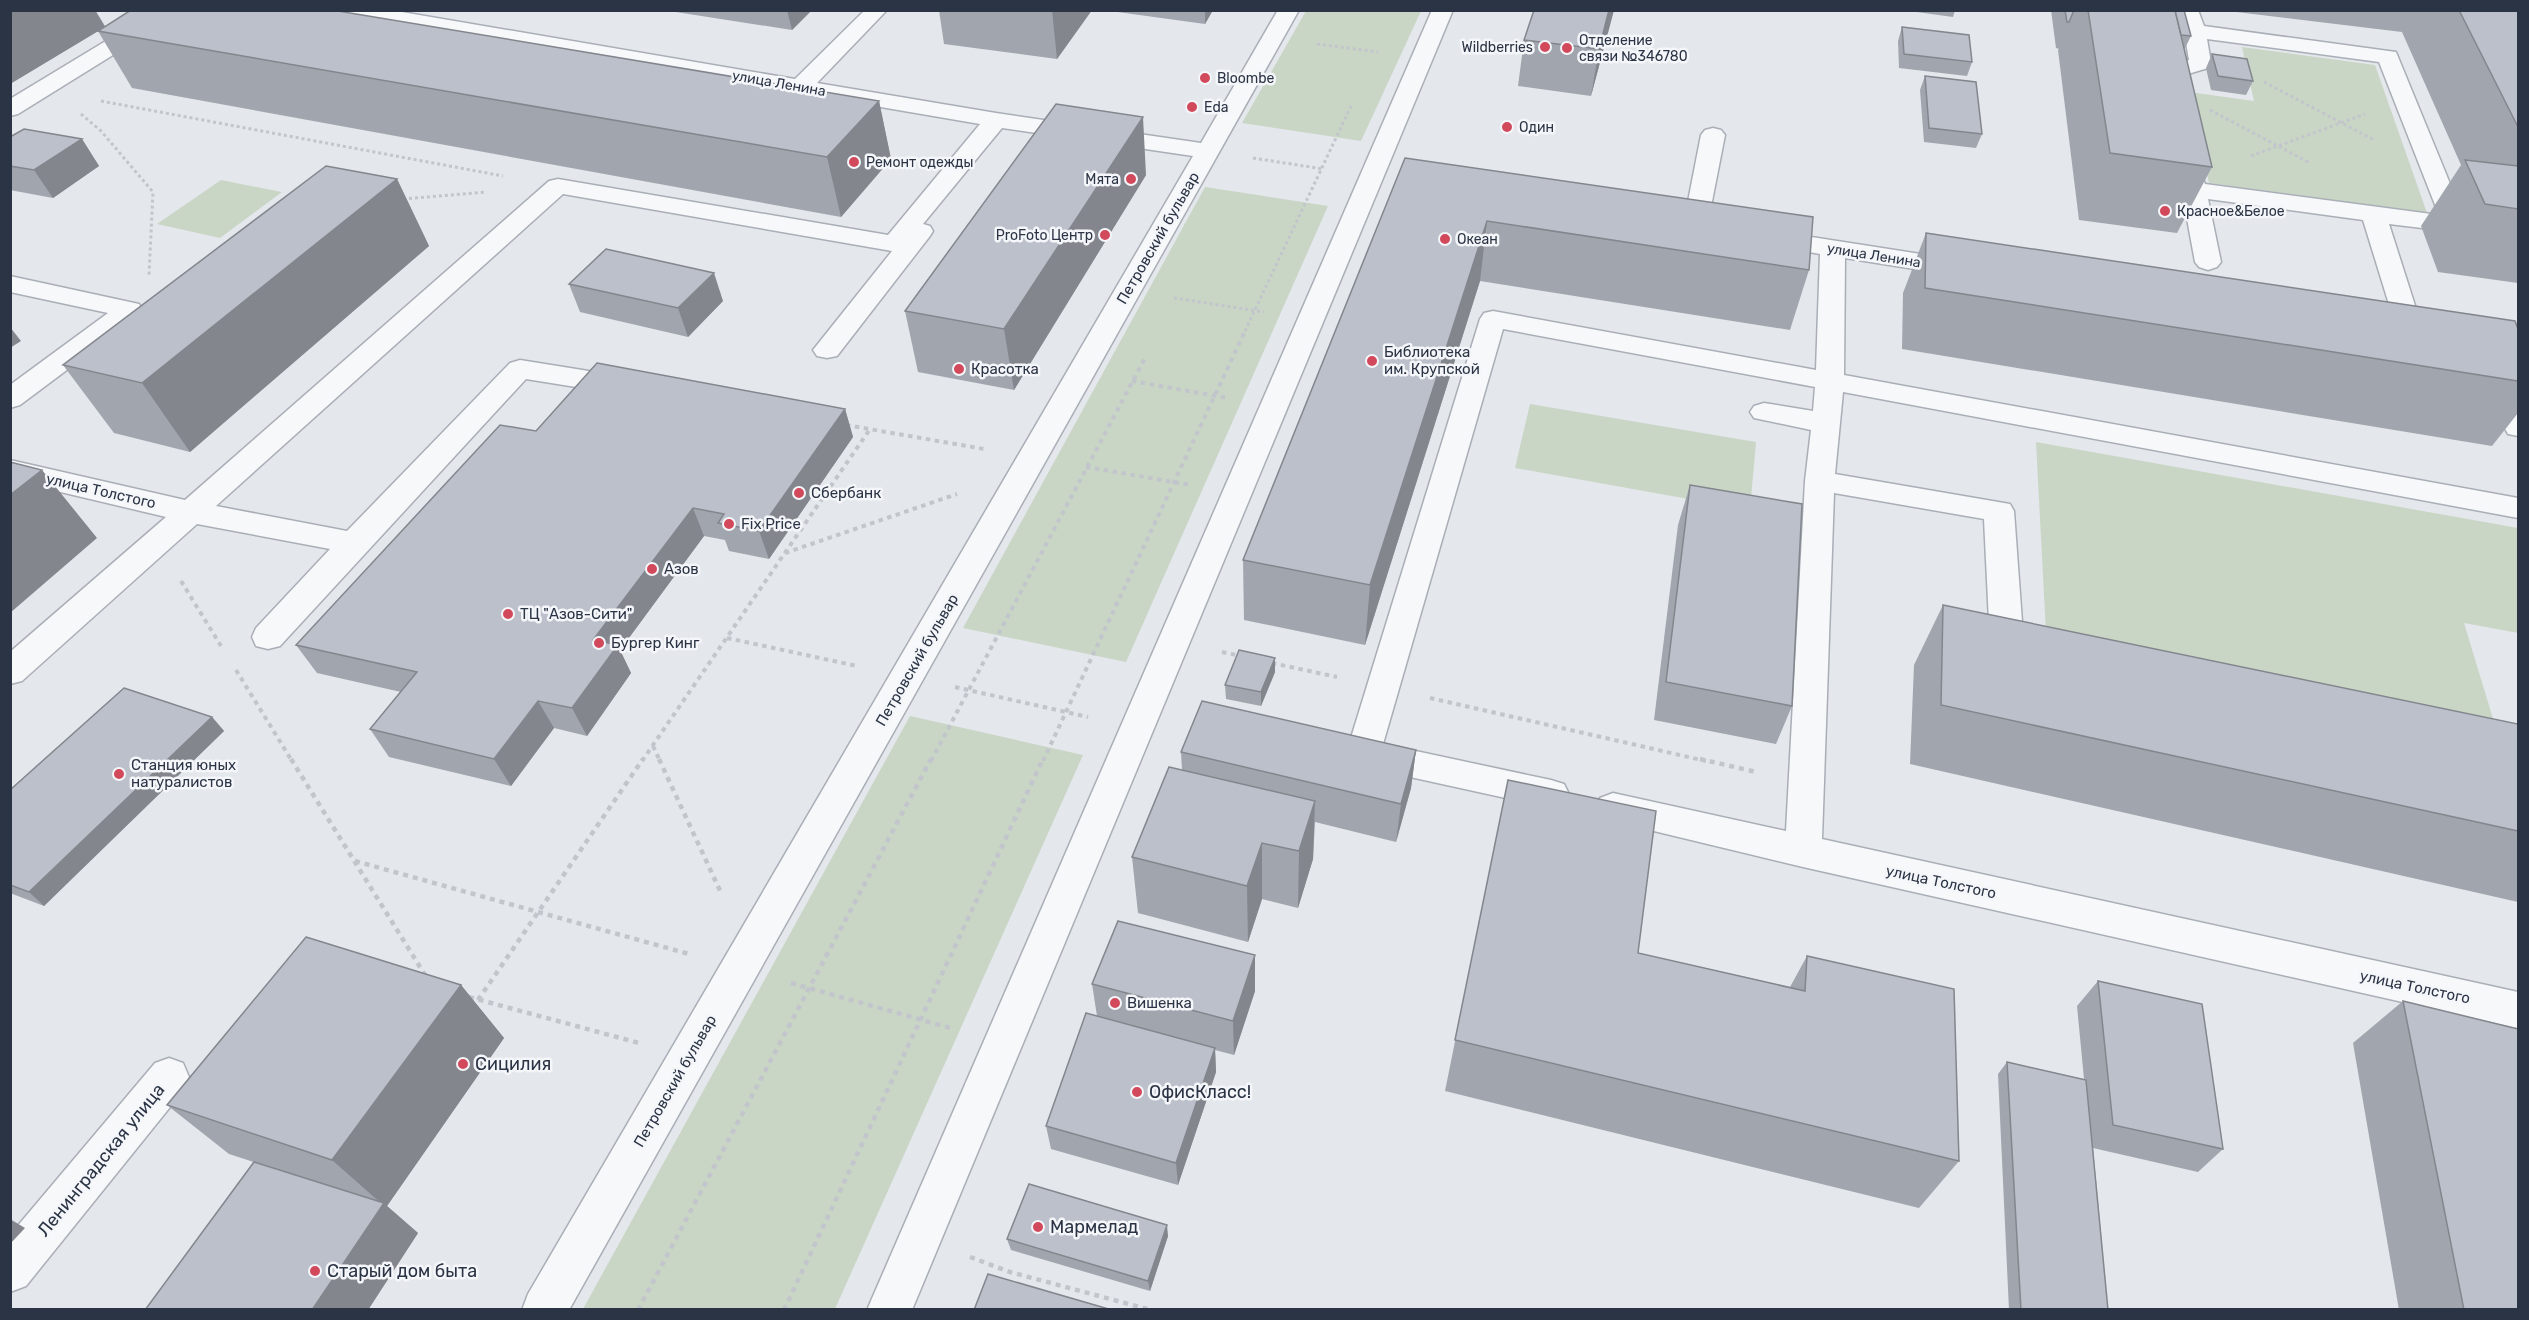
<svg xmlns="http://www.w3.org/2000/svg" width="2529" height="1320" font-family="Rubik,sans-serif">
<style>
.green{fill:#c9d6c5}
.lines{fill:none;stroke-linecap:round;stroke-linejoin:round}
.minor-casing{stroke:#a9aeb7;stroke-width:3}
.path-far2{stroke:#c2c5cb;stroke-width:3;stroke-dasharray:3 3;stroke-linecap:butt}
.path-far1{stroke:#c2c5cb;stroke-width:4;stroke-dasharray:4.5 4.5;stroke-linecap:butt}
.path{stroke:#c2c5cb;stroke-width:4.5;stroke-dasharray:5 5;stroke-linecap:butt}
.minor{fill:#f7f8fa;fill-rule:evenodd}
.wall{fill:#a1a5ae}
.shaded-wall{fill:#83868d}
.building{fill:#bbc0ca;stroke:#83868d;stroke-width:1.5}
.poi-dot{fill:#d1495b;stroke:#f4f6f9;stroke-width:2}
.labels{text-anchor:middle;stroke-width:5;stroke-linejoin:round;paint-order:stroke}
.far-poi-label{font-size:14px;fill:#2b3445;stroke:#f4f6f9;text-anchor:start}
.far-street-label{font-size:14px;fill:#2b3445;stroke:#f4f6f9}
.street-label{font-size:15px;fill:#2b3445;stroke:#f4f6f9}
.poi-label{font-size:15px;fill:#2b3445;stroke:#f4f6f9;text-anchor:start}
.near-poi-label{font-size:18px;fill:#2b3445;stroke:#f4f6f9;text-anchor:start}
.near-street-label{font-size:18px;fill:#2b3445;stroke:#f4f6f9}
</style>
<rect width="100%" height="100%" fill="#e4e7ec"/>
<g class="green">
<path d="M1306,11H1421L1361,141L1242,123Z"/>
<path d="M2242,47L2375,65L2427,213L2209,183L2189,92L2254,101Z"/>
<path d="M221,180L282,192L220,238L157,224Z"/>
<path d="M1205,187L1328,206L1126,662L963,628Z"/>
<path d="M1530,404L1756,442L1750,510L1515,468Z"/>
<path d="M2036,442L2518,528V633L2464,623L2501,745L2047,652Z"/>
<path d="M910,716L1083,755L835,1309H583Z"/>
</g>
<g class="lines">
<defs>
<g id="minor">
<path d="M157,10H182L179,14L18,114L10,116V99Z"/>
<path d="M340,10H390L795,79L865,10H887L817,83L996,113L1201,143L1278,10H1299L569,1310H522L528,1294L1193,156L1002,128L923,224L930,226L933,231L930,236L837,356L827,358L817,356L813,350L892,251L563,194L216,506L347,531L510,363L520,360L626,377L636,380L640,386L636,392L626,395L526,379L280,646L268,649L256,646L252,637L256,628L330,549L197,524L22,681L10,684V652L166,517L10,480V460L185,500L549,181L558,179L888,235L980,124L350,16L343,14Z"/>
<path d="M1432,10H1453L912,1310H867Z"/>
<path d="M2178,10H2198L2204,26L2396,52L2467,225L2464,230L2455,232L2389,224L2426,340L2423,346L2413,348L2403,346L2400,340L2363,220L2208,199L2221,262L2217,267L2208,270L2199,267L2195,262L2178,170L2182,165L2190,163L2198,165L2205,184L2439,215L2379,62L2207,39L2211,63L2208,68L2178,77L2182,94L2179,99L2171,101L2163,99L2155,74L2158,69L2189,60L2184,31Z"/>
<path d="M1713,128L1721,130L1725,135L1707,227L1704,232L1695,234L1686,232L1683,227L1701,135L1705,130Z"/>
<path d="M1767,230L1959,260L1968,263L1972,268L1968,273L1959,276L1845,258L1844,375L2518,498V518L1843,392L1835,474L2010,504L2014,511L2025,663L2020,672L2008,675L1996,672L1991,663L1984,519L1834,493L1822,839L2518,992V1028L1803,867L1600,818L1595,808L1600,798L1613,793L1786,831L1805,481L1811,430L1754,418L1750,412L1754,406L1764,403L1813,411L1815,387L1503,329L1383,744L1551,780L1564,784L1569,794L1564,804L1551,808L1351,764L1346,754L1480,319L1484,313L1493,311L1816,370L1820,254L1758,243L1754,238L1758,233Z"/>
<path d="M10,276L139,304L143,310L139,316L20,405L10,408V385L108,313L10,292Z"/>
<path d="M2499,365L2509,368L2518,389V436L2508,434L2504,427L2485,374L2489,368Z"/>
<path d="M169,1058L183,1063L189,1077L183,1091L26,1286L10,1292V1235L155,1063Z"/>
</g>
</defs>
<use href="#minor" class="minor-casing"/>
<g class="path-far2">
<path d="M1317,44L1378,52"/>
<path d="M2264,82L2374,140"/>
<path d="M101,101L503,176"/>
<path d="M2210,110L2310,163"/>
<path d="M81,114L101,131L153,192L149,275"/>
<path d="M2251,156L2365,114"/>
<path d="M1253,158L1323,169"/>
<path d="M403,199L486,192"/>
<path d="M1174,298L1264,312"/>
<path d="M1245,331L1351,106"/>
</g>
<g class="path-far1">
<path d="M1132,381L1228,398"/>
<path d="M846,425L984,449"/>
<path d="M1086,467L1191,485"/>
<path d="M785,553L957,494"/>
<path d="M181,581L221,646"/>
<path d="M727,638L857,666"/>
<path d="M1222,652L1241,656"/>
<path d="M1272,663L1337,677"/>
<path d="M236,670L292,761"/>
<path d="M955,687L1088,717"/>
<path d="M1430,698L1706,761"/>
<path d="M653,746L660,761"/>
<path d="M642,761L870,429"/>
<path d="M931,761L1145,358"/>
<path d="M1043,761L1246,329"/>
</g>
<g class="path">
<path d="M291,759L425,975"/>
<path d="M659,759L722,895"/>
<path d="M1700,759L1756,772"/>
<path d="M355,861L689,954"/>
<path d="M791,983L954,1029"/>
<path d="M469,997L639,1043"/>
<path d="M478,1000L643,759"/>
<path d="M970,1257L1010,1272L1151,1310"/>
<path d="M638,1310L931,759"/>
<path d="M784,1310L1043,759"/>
</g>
<use href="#minor" class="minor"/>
</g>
<g class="wall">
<path d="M10,10H95L105,26L879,101L891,159L841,217L132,88L98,31L10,84Z"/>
<path d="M663,10H812L792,30Z"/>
<path d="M939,10H1092L1057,59L944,44Z"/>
<path d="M1103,10H1213L1205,24Z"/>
<path d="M1614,10L1591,96L1518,86L1524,40Z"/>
<path d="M1902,10H1955L1953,17Z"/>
<path d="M2051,10H2184L2191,36L2184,50L2212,167L2177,233L2079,220L2058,50L2059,49L2056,48Z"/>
<path d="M2220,10H2518V283L2438,272L2421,226L2461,165L2402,32Z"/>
<path d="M1902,27L1972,62L1967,76L1899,68L1898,41Z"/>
<path d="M2212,54L2253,81L2246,95L2211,90L2206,68Z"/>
<path d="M1925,76L1982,134L1976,148L1924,142L1920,90Z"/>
<path d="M10,137L82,139L99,166L53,198L10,190Z"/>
<path d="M1405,158L1809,270L1790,330L1480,281L1365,645L1244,620L1243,560Z"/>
<path d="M1146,175L1014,390L918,372L905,311Z"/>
<path d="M397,179L429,246L190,452L114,433L63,365Z"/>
<path d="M1926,233L2518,329V413L2492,446L1902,349L1903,293Z"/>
<path d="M569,284L723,301L688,337L580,312Z"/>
<path d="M845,409L853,437L769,559L729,551L725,540L704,536L620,650L631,673L587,736L554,728L511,786L389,757L370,729L401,692L317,673L296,645L536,431Z"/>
<path d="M1690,485L1792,706L1776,744L1654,720L1678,525Z"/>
<path d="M1943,605L2518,724V902L1910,764L1914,665Z"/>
<path d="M1275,672L1261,706L1226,699L1225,685Z"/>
<path d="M212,717L224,731L44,906L10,893V790Z"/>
<path d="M1416,750L1411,788L1396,842L1315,822L1313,859L1298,908L1262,899L1248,942L1138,913L1132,857L1182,770L1181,752Z"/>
<path d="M1508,780L1638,953L1790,987L1807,956L1959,1161L1919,1208L1445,1091Z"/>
<path d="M1255,955V991L1234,1055L1215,1050L1216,1072L1178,1185L1051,1149L1046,1126L1097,1016L1092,984Z"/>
<path d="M2098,981L2223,1149L2198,1172L2093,1148L2108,1310H2009L1998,1074L2007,1062L2084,1079L2077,1006Z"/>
<path d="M461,985L504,1038L387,1206L418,1233L368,1310H145L257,1163L229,1154L167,1105Z"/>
<path d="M2403,1001L2518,1310H2399L2353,1043Z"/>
<path d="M1168,1236L1150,1291L1011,1250L1007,1239Z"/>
</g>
<g class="shaded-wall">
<path d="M10,10H95L105,27L10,84Z"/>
<path d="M787,10H812L792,30Z"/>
<path d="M1052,10H1092L1057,59Z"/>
<path d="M1205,10H1213L1205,24Z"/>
<path d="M1609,10H1614L1591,96L1599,49Z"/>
<path d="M879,101L891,159L841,217L827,157Z"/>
<path d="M1143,117L1146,175L1014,390L1004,329Z"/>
<path d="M82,139L99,166L53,198L34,170Z"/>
<path d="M397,179L429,246L190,452L142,383Z"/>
<path d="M1487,221L1480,281L1365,645L1370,585Z"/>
<path d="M714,273L723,301L688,337L678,308Z"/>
<path d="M10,327L21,341L10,348Z"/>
<path d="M845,409L853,437L769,559L759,531Z"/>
<path d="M42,470L97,538L10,613V495Z"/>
<path d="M693,508L704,536L620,650L631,673L587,736L572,708L593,640Z"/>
<path d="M1275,658V672L1261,706V692Z"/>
<path d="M538,701L554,728L511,786L494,759Z"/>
<path d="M212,717L224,731L44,906L29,892Z"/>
<path d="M1416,750L1411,788L1396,842L1401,804Z"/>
<path d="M1315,801L1313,859L1298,908L1299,851Z"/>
<path d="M1262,843V899L1248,942L1247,886Z"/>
<path d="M1255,955V991L1234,1055L1233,1021Z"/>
<path d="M461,985L504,1038L387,1206L418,1233L368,1310H312L383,1205L332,1160Z"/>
<path d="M1215,1048L1216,1072L1178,1185L1176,1163Z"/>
<path d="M10,1219L25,1228L10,1244Z"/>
<path d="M1167,1225L1168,1236L1150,1291L1148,1281Z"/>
</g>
<g class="building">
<path d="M131,10H332L879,101L827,157L98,31Z"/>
<path d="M1534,10H1609L1599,49L1524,40Z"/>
<path d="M2065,10H2074L2069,22H2067Z"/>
<path d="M2088,10H2175L2212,167L2110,153Z"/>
<path d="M2175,10H2184L2191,36L2181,35Z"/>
<path d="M2459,10H2518V127Z"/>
<path d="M1902,27L1969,35L1972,62L1904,54Z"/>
<path d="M2212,54L2247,59L2253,81L2218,76Z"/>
<path d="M1925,76L1976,82L1982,134L1929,128Z"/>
<path d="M1056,104L1143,117L1004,329L905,311Z"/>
<path d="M24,129L82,139L34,170L10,166V137Z"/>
<path d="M1405,158L1813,217L1809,270L1487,221L1370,585L1243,560Z"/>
<path d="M2465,160L2518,166V209L2485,204Z"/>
<path d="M326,166L397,179L142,383L63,365Z"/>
<path d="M1926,233L2515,321L2518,329V381L1925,288Z"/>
<path d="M606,249L714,273L678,308L569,284Z"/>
<path d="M597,363L845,409L759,531L718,523L724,514L693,508L593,640L618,645L572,708L538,701L494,759L370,729L417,672L296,645L500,425L536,431Z"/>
<path d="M10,462L42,470L10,495Z"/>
<path d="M1690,485L1802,504L1792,706L1666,682Z"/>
<path d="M1943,605L2518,724V831L1941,705Z"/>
<path d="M1239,650L1275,658L1261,692L1225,685Z"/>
<path d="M124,688L212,717L29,892L10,885V790Z"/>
<path d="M1202,701L1416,750L1401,804L1181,752Z"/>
<path d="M1169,767L1315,801L1299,851L1262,843L1247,886L1132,857Z"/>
<path d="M1508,780L1656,811L1638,953L1805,991L1807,956L1954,989L1959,1161L1455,1040Z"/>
<path d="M1118,921L1255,955L1233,1021L1092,984Z"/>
<path d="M306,937L461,985L332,1160L167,1105Z"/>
<path d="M2098,981L2202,1004L2223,1149L2113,1125Z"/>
<path d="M2403,1001L2518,1029V1310H2464Z"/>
<path d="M1086,1013L1215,1048L1176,1163L1046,1126Z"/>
<path d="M2007,1062L2086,1080L2108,1310H2021Z"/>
<path d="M254,1162L384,1203L312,1310H145Z"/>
<path d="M1029,1184L1167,1225L1148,1281L1007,1239Z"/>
<path d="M988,1274L1112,1310H974Z"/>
</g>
<g class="poi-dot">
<circle cx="1545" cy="47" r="6"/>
<circle cx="1567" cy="48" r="6"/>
<circle cx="1205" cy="78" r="6"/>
<circle cx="1192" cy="107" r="6"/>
<circle cx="1507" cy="127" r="6"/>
<circle cx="854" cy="162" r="6"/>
<circle cx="1131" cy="179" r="6"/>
<circle cx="2165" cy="211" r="6"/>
<circle cx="1105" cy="235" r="6"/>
<circle cx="1445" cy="239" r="6"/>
<circle cx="1372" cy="361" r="6"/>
<circle cx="959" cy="369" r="6"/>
<circle cx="799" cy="493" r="6"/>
<circle cx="729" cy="524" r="6"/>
<circle cx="652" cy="569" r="6"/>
<circle cx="508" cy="614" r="6"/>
<circle cx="599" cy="643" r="6"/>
<circle cx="119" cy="774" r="6"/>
<circle cx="1115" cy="1003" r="6"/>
<circle cx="463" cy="1064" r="6"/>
<circle cx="1137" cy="1092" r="6"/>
<circle cx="1038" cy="1227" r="6"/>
<circle cx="315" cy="1271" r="6"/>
</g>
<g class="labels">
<g class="far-poi-label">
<text x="1579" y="45">Отделение<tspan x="1579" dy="16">связи №346780</tspan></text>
<text x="1533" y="52" text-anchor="end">Wildberries</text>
<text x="1217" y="83">Bloombe</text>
<text x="1204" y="112">Eda</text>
<text x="1519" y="132">Один</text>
<text x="866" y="167">Ремонт одежды</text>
<text x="1119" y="184" text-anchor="end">Мята</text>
<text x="2177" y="216">Красное&amp;Белое</text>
<text x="1093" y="240" text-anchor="end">ProFoto Центр</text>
<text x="1457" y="244">Океан</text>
</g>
<g class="far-street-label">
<text transform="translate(779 83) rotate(10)" y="5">улица Ленина</text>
<text transform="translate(1874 255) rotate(9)" y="5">улица Ленина</text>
</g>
<g class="street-label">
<text transform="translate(1158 238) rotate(-60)" y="5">Петровский бульвар</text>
<text transform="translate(101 491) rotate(13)" y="5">улица Толстого</text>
<text transform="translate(917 660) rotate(-60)" y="5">Петровский бульвар</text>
<text transform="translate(1941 882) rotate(12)" y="5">улица Толстого</text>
<text transform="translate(2415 987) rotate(12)" y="5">улица Толстого</text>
<text transform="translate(675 1081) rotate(-60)" y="5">Петровский бульвар</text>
</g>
<g class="poi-label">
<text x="1384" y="357">Библиотека<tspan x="1384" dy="17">им. Крупской</tspan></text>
<text x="971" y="374">Красотка</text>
<text x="811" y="498">Сбербанк</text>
<text x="741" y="529">Fix Price</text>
<text x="664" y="574">Азов</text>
<text x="520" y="619">ТЦ "Азов-Сити"</text>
<text x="611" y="648">Бургер Кинг</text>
<text x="131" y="770">Станция юных<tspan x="131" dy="17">натуралистов</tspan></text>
<text x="1127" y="1008">Вишенка</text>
</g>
<g class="near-poi-label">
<text x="475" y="1070">Сицилия</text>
<text x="1149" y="1098">ОфисКласс!</text>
<text x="1050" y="1233">Мармелад</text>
<text x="327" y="1277">Старый дом быта</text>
</g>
<g class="near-street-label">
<text transform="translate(101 1160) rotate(-51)" y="6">Ленинградская улица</text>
</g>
</g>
<rect width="2529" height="1320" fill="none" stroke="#2b3445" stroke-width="24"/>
</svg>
